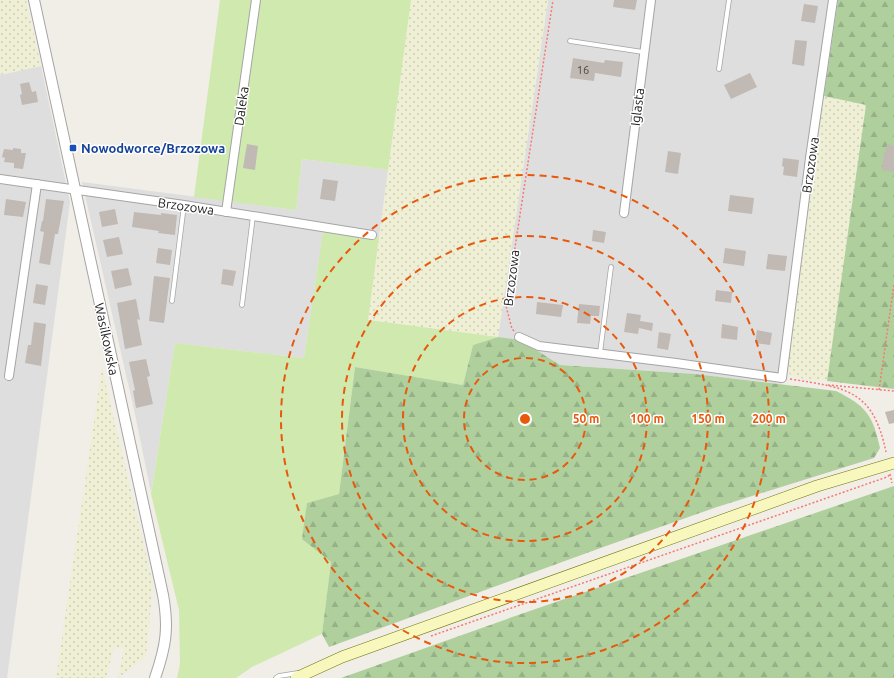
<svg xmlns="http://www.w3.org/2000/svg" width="894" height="678" font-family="Ubuntu,sans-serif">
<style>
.residential{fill:#dfdede}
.farmland{fill:url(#farmland-dots)}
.grass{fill:#cfe9af}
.forest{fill:url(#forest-firs)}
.building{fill:#c1b9b4}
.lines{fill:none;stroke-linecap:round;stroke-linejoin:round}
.service-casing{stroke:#a5a5a5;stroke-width:5.5}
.minor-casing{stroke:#a5a5a5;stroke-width:10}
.tertiary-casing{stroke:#a5a5a5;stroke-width:12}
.secondary-casing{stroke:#727708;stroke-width:12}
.path{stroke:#f67973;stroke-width:1.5;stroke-dasharray:2 2;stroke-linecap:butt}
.service{stroke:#fff;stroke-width:4}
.minor{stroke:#fff;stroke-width:8}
.tertiary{stroke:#fff;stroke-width:10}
.secondary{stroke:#f8f8be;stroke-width:11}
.ring{fill:none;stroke:#e8590c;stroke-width:2;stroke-dasharray:7 5}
.transit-dot{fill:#1a4fb4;stroke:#fff;stroke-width:1.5}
.labels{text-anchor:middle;stroke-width:3;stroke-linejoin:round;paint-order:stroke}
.number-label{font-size:11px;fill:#494746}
.street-label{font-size:13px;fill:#212121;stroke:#fff}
.transit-label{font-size:13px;font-weight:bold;fill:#164399;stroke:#fff;text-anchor:start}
.centre{fill:#e8590c;stroke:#fff;stroke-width:2}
.ring-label{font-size:12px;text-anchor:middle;font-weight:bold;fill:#e8590c;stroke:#fff;stroke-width:3;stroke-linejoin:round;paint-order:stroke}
</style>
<defs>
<pattern id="farmland-dots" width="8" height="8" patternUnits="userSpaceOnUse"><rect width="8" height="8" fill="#eeefd4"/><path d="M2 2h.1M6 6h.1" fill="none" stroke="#cccdb6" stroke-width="1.8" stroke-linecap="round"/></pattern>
<pattern id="forest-firs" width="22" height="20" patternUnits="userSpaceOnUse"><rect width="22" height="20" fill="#afcf9d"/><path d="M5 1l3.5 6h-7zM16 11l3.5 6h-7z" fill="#96b187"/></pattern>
</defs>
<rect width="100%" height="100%" fill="#f1ede7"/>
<g class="residential">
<path d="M548,0H838L824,96L786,372L781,384L695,374L560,365L498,337Z"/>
<path d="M41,66L70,202L7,678H0V75Z"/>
<path d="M302,159L388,170L379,237L323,231L304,358L175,343L151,493L135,414L82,182L296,210Z"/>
</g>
<g class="farmland">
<path d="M0,0H26L41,66L0,75Z"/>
<path d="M411,0H548L498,337L368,320Z"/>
<path d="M824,96L866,104L827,381L797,378L786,372Z"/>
<path d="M102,368L153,584L146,656L118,678L124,648L114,647L106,678H56Z"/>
</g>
<g class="grass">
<path d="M220,0H411L388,170L302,159L296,210L194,197Z"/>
<path d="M323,231L379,237L368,320L498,337L473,345L463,385L355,367L339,494L307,503L331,562L322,634L252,667L236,678H177L180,664L179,610L151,494L175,343L304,358Z"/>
</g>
<g class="forest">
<path d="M838,0H894V389L827,381L866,105L824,96Z"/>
<path d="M498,337L520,340L560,365L695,374L836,391C866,406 873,415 880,448L874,458L717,507L606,546L329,647L322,634L331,562L302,539L307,503L339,494L355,367L463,385L473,345Z"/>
<path d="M894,486V678H341L521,614Z"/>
</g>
<g class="building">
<path d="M614,0H637L635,10L613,7Z"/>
<path d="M804,4L818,6L815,23L801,21Z"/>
<path d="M795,40L807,41L804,66L792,64Z"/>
<path d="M573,58L604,63L605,60L623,62L621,77L595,73L594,81L570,78Z"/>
<path d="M750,73L757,87L731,99L724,85Z"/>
<path d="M29,82L32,92L36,91L38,102L22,105L20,95L22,94L20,84Z"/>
<path d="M247,144L258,146L255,170L243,168Z"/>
<path d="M887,144L894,146V172L882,170L884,152H886Z"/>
<path d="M13,148L21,149V153H26L23,169L14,168V163L4,162L5,158L2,157L4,149L13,150Z"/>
<path d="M668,151L681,153L678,174L665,172Z"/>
<path d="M783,158L799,160L797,177L783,175L784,167L782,166Z"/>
<path d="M323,179L338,181L335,201L320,199Z"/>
<path d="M730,195L754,198L752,214L728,211Z"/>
<path d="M6,199L26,202L23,217L4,215Z"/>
<path d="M46,199L64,201L58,234H55L50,265L39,263L44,232L40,231L42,221H43Z"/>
<path d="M115,209L118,224L102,227L99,212Z"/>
<path d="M134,212L161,215V213L177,215L175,235L158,233L159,231L132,227Z"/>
<path d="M593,230L606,232L604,243L592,241Z"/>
<path d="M119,237L123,254L107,257L103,240Z"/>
<path d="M158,248L172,250L170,265L156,263Z"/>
<path d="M725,248L746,251L744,266L723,263Z"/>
<path d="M768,254L787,256L785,271L766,269Z"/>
<path d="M128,268L132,285L115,289L111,271Z"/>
<path d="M223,269L236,271L233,286L221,284Z"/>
<path d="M154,276L170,278L164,323L149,321Z"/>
<path d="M36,284L48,286L45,305L33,303Z"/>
<path d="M716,290L732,292L731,303L715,301Z"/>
<path d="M136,299L140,320L137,319L142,345L125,349L117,303Z"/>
<path d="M537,302L563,305L561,317L536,314Z"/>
<path d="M579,304L600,306L599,316H591L590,324L577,323Z"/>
<path d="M627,313L641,315L640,321L653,323L652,331L639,328L638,334L624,332Z"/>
<path d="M34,322L46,324L41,366L25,363L28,345H31Z"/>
<path d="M722,324L738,327L737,340L721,338Z"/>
<path d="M757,330L772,333L770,345L755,343Z"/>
<path d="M659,332L671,334L668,350L657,348Z"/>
<path d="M146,359L150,376L147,377L153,404L136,408L133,391L135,390L129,362Z"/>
<path d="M894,410V423L889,424L885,412Z"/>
</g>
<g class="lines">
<defs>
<g id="service">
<path d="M570,41L643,52"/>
<path d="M719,69L729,0"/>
<path d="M172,301L184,205"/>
<path d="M242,305L253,216"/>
<path d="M600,353L611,267"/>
<path d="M276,678L279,676L298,673"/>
</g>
<g id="minor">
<path d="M0,179L184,205L372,235"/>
<path d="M226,212L256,0"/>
<path d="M624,213L651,0"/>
<path d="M519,337L539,346L676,363L782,378L810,158L833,0"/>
<path d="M9,376L37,184"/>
</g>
<path id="tertiary" d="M34,0L163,595C169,628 166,646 155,678"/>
<path id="secondary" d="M296,678L342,657L817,486L894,463"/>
</defs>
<use href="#service" class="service-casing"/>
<use href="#minor" class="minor-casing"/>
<use href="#tertiary" class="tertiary-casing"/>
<use href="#secondary" class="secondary-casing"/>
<g class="path">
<path d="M514,331L512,329L506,306L553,0"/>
<path d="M790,379C846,388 873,389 886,452"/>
<path d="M828,385L894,391"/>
<path d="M879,390L894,284"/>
<path d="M890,474L892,483"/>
<path d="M431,636L887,477L891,474"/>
</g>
<use href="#service" class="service"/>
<use href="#minor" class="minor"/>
<use href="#tertiary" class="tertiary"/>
<use href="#secondary" class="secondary"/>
</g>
<g class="ring">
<circle cx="525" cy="419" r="61"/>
<circle cx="525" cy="419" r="122"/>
<circle cx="525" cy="419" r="183"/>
<circle cx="525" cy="419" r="244"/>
</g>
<rect class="transit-dot" x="69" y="144" width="8" height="8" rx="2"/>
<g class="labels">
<g class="number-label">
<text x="583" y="74">16</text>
</g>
<g class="street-label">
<text transform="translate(241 106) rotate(-82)" y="5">Daleka</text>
<text transform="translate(637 107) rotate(-83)" y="5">Iglasta</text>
<text transform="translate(810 165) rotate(-82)" y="5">Brzozowa</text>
<text transform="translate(186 206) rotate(8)" y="5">Brzozowa</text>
<text transform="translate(511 278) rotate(-83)" y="5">Brzozowa</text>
<text transform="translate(107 339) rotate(78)" y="5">Wasilkowska</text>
</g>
<g class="transit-label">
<text x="81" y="153">Nowodworce/Brzozowa</text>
</g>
</g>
<circle cx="525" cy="419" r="6" class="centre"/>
<g class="ring-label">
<text x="586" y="423">50 m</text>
<text x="647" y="423">100 m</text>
<text x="708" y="423">150 m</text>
<text x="769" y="423">200 m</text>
</g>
</svg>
